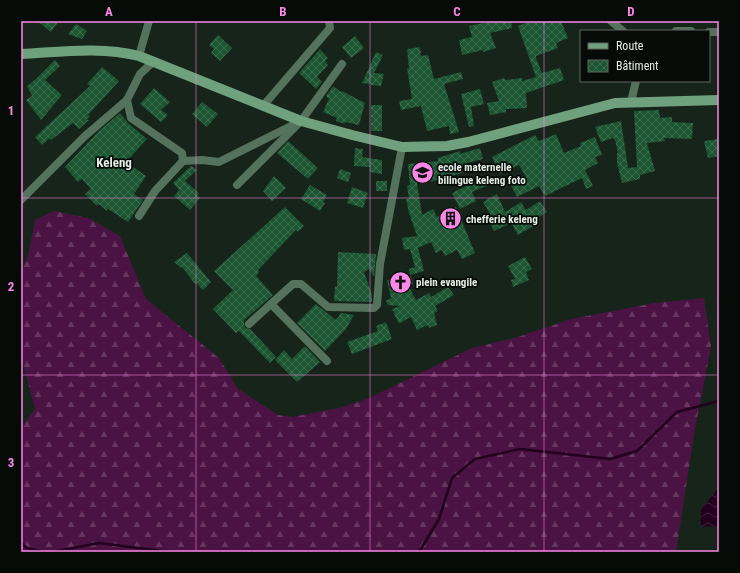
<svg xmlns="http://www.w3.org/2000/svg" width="740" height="573" font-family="'Roboto Condensed',sans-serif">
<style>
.forest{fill:url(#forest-firs)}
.water{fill:url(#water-waves)}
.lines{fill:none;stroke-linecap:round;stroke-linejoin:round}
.stream{stroke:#22001d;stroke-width:2.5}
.building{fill:url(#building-cross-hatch)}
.minor{stroke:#54725c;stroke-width:8}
.secondary{stroke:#70a17e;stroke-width:10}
.grid{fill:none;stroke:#fb87e6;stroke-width:1;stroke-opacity:0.55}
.labels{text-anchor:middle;stroke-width:3.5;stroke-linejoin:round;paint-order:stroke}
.poi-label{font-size:11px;font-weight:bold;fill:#e5eee8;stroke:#060b07;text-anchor:start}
.quarter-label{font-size:13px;font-weight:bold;fill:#e5eee8;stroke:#060b07}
.neatline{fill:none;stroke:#fb87e6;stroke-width:1.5}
.grid-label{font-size:13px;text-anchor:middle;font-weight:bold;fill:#fb87e6}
</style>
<defs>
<pattern id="forest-firs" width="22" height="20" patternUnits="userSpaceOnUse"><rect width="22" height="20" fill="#4b1343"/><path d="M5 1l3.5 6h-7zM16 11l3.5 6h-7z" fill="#65365e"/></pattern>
<pattern id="water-waves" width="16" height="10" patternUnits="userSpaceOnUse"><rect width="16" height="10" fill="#22001d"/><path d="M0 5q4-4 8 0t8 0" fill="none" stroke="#42263e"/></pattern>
<pattern id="building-cross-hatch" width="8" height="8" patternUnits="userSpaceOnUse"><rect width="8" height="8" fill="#1b5531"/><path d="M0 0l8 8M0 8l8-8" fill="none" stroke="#3c6e4f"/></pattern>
</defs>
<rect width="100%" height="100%" fill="#16241a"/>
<path class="forest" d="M54,211L88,218L120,236L146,299L219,358L238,389L278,415L292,417L339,408L367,399L472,348L518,337L571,319L655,303L704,298L711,347L694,434L676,552H21V428L35,409L21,356V272L28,256L35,220Z"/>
<path class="water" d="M719,487V526L701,527V510Z"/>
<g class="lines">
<g class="stream">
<path d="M21,543L27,548L44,552"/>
<path d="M52,552L99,543L170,552"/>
<path d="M419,552L439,519L452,478L475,459L520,449L610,459L637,451L677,412L719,401"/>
</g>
</g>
<g class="building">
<path d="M37,21H59L51,32Z"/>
<path d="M493,21H511L512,28L490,33L496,48L483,52V50L462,55L459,40L472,37L469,26Z"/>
<path d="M529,21H561L568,38L556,43L558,48L536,56V58L542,73L560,68L564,80L526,93L527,108L506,109V112L490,115L487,103L499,101L492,82L504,78L505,80L522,78V81L536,77L518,26Z"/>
<path d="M76,24L87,31L82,39L68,34Z"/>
<path d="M218,35L232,48L220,61L211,53L214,49L209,45Z"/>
<path d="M355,36L364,48L351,58L342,47Z"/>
<path d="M420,47L421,56L428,55L434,79L461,72L463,79L444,84L459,132L450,134L449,126L427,131L421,106L401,110L399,101L412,99L407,68H409L407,49Z"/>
<path d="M320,49L328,58L325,61L328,65L317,77L322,82L316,89L299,73Z"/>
<path d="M376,52L383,55L374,73L384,74L381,86L371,85V82L370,84L362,83Z"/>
<path d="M55,60L60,66L45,80L62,95L41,120L26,100L32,96L27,86L36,79Z"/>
<path d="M102,67L119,81L88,115L90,116L87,120H89L79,129L73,123L51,140L50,138L42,145L35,137L90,86L87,84Z"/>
<path d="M333,86L341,92L342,91L365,103L359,125L345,122L344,124L336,121L337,118L323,112L329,99L326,96Z"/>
<path d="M154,88L170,102L161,110L168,115L161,122L140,104Z"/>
<path d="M480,89L484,104L471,107L474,126L469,127L461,94Z"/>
<path d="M202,102L218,114L207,127L192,114Z"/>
<rect x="371" y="105" width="11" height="26"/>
<path d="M659,110L660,118L672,117V122L693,123L692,139L664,138L665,141L647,143L655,171L640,175V179L622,183L617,163V153H618L615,140L613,138L601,142L595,127L621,121L628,168L637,167L634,111Z"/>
<path d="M120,113L128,123L147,139L126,162L146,176L134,194L143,200L128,222L108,209L107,211L99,204L97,206L85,194L91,189L82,179L78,182L65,167L99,131Z"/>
<path d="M556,134L564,153L581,146L580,143L595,137L602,155L595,157L598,163L585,170L593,186L586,189L582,178L545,196L539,186L517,197L511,186L526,177L519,165L500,174L492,157L535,135L539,141Z"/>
<path d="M719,139V156L708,158L704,141Z"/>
<path d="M288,141L318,168L308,179L277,153Z"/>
<path d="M355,148L363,149L362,157L382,160V174L370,172V167L354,166Z"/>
<path d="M480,148L483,159L463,164L466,172L433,181L417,183L422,215L433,209L437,217L456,207L475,253L462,259L457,250L445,256L442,250L436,253L431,242L418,248L424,271L410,275L409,269L415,267L410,249L404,250L402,238L417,236L409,213L406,199H409L407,186L410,185L408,164L438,161V158L460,151V154Z"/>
<path d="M191,166L197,170L185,181L199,193L197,195L200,198L190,210L174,196L179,190L173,183Z"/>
<path d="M340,169L351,173L348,182L337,178Z"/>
<path d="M489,175L493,183L472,192L476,201L460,209L452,193Z"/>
<path d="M274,176L286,188L272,201L263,191Z"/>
<rect x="376" y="181" width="11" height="10"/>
<path d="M310,185L327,195L323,202L325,203L320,211L301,199Z"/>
<path d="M352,187L368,193L363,208L347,203Z"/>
<path d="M497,194L505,212L521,202L526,210L540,201L547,212L533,221L535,225L518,235L511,223L494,231L486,215L490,214L483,202Z"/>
<path d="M285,207L304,226L298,232L296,230L258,270L259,272L256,276L273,295L244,320V323L245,328L250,329L276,357L270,363L239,331L236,333L213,309L233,290L214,271Z"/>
<path d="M338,252L376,254L374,277L369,269L364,272L372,295V302L334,301L335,286L337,287Z"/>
<path d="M187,253L211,282L203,290L196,283L195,284L182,267L181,268L174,262Z"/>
<path d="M525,257L532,269L526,272L529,280L513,287L511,280L515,279L508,266Z"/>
<path d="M411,276L413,284L408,285L416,300L429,293L431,297L448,287L454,295L435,306L438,311L434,313L437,325L429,328L428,325L417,330L411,317L400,323L398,322L392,309L400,306L388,305L386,301L391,298L387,280Z"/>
<path d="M316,304L336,320L341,313L354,315L346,329L325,351L297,323Z"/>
<path d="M386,322L392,339L352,354L347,342L378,331L376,326Z"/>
<path d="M305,346L320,362L297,382L275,360L284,350L292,359Z"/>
</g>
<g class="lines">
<g class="minor">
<path d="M611,21L623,31"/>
<path d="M676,31H691"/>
<path d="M709,32H719"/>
<path d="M139,56L149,21"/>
<path d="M127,100L131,118L182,153L183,161L155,191L139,216"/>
<path d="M631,102L636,81"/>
<path d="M263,106L330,28L329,21"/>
<path d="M183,161L202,160L219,162L295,124"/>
<path d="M237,185L301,121L342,64"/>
<path d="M21,200L85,136L127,100L140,74L154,61"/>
<path d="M271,304L327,361"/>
<path d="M249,324L293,284H301L328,307L374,308L377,305L380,264L402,147"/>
</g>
<path class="secondary" d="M21,54C60,52 101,46 139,56L301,121L352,135L402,147L447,146L468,142L615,103L719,100"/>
</g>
<path class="grid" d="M196,21V552M370,21V552M544,21V552M21,198H719M21,375H719"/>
<defs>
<symbol id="school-disc" viewBox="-11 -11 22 22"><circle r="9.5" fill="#fb87e6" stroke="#060b07"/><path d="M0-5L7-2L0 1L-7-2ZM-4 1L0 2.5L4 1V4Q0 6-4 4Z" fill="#111"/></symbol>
<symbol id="building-disc" viewBox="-11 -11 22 22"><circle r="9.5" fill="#fb87e6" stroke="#060b07"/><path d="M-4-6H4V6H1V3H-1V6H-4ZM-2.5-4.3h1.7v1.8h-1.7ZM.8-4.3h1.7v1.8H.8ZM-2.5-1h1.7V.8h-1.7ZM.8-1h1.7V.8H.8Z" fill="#111"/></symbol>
<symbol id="church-disc" viewBox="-11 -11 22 22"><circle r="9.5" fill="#fb87e6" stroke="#060b07"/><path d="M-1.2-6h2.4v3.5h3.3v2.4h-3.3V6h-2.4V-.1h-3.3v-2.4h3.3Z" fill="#111"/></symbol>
</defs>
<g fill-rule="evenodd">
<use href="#school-disc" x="410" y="160" width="25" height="25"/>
<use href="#building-disc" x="438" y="206" width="25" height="25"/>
<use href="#church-disc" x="388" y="270" width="25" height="25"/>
</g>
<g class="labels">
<g class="poi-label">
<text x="438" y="171">ecole maternelle<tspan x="438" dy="13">bilingue keleng foto</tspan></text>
<text x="466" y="223">chefferie keleng</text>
<text x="416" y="286">plein evangile</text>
</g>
<g class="quarter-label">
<text x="114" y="167">Keleng</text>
</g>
</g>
<rect width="740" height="573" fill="none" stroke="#060b07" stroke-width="44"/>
<rect x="580" y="30" width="130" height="52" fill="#060b07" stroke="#5f6661"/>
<rect x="588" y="43" width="20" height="6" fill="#70a17e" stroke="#5f6661"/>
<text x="616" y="50" font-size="12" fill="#e5eee8">Route</text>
<rect x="588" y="60" width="20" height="12" fill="url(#building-cross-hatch)" stroke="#5f6661"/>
<text x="616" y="70" font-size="12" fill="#e5eee8">Bâtiment</text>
<rect x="22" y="22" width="696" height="529" class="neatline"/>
<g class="grid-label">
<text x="109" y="16">A</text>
<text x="283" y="16">B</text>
<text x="457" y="16">C</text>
<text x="631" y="16">D</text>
<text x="11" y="115">1</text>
<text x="11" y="291">2</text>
<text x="11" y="467">3</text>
</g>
</svg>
